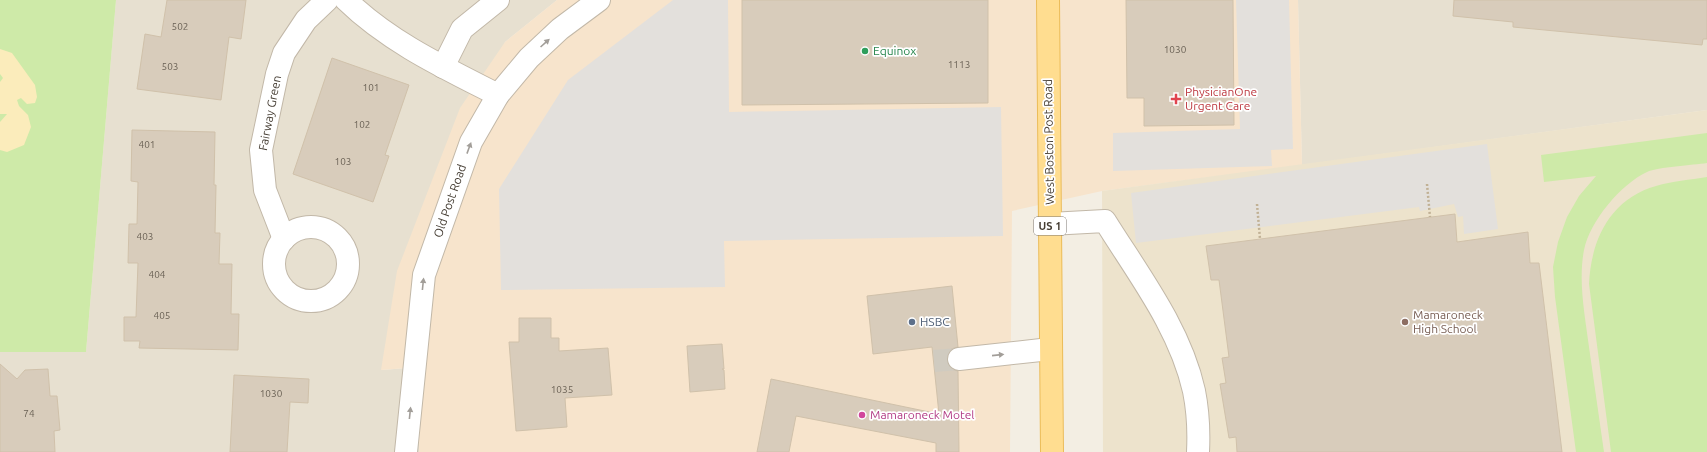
<svg xmlns="http://www.w3.org/2000/svg" width="1707" height="452" font-family="Ubuntu,sans-serif">
<style>
.residential{fill:#e7e0d0}
.commercial{fill:#f7e4cc}
.education{fill:#ede3cc}
.green{fill:#ceeaa8}
.sand{fill:#fbecbb}
.parking{fill:#e3e0dc}
.building{fill:#d8ccbb;stroke:#d0c1aa}
.lines{fill:none;stroke-linecap:round;stroke-linejoin:round}
.minor-tunnel{stroke:#d0cbc0;stroke-width:22;stroke-dasharray:22 11;stroke-linecap:butt}
.minor-casing{stroke:#c2b8a8;stroke-width:24}
.major-casing{stroke:#ebbc59;stroke-width:24}
.path{stroke:#c1b195;stroke-width:2.5;stroke-dasharray:2 2;stroke-linecap:butt}
.minor{stroke:#fff;stroke-width:22}
.major{stroke:#ffdd90;stroke-width:22}
.oneway{fill:#a29e99}
.leisure-dot{fill:#2e9e5b;stroke:#fff;stroke-width:1.5}
.health-dot{fill:#e0444e;stroke:#fff;stroke-width:1.5}
.service-dot{fill:#5c6f8a;stroke:#fff;stroke-width:1.5}
.education-dot{fill:#8d6e63;stroke:#fff;stroke-width:1.5}
.hotel-dot{fill:#d1479c;stroke:#fff;stroke-width:1.5}
.labels{text-anchor:middle;stroke-width:3.5;stroke-linejoin:round;paint-order:stroke}
.number-label{font-size:10px;fill:#6a6155}
.shield{fill:#fff;stroke:#7d7770;stroke-width:1}
.shield-label{font-size:11px;font-weight:bold;fill:#453d33}
.leisure-label{font-size:12px;fill:#27864d;stroke:#fff;text-anchor:start}
.health-label{font-size:12px;fill:#be3a42;stroke:#fff;text-anchor:start}
.street-label{font-size:12px;fill:#453d33;stroke:#fff}
.education-label{font-size:12px;fill:#785e54;stroke:#fff;text-anchor:start}
.service-label{font-size:12px;fill:#4e5e75;stroke:#fff;text-anchor:start}
.hotel-label{font-size:12px;fill:#b23c85;stroke:#fff;text-anchor:start}
</style>
<rect width="100%" height="100%" fill="#f3eee3"/>
<g class="residential">
<path d="M116,0H557L505,42L382,370L420,367L419,452H0V352H86Z"/>
<path d="M1298,0H1707V110L1302,165Z"/>
</g>
<path class="commercial" d="M557,0H1298L1302,165L1102,191L1012,211L1010,452H419L420,367L381,370L397,271L460,108L505,42Z"/>
<path class="education" d="M1707,110V452H1103L1102,191Z"/>
<g class="green">
<path d="M0,0H116L86,352H0Z"/>
<path d="M1707,133V163C1693,165 1658,167 1647,172C1621,184 1590,221 1584,250C1578,282 1585,315 1589,347C1594,382 1599,417 1604,452H1576L1555,297L1553,267L1558,242L1567,217L1579,196L1596,176L1544,182L1541,155Z"/>
<path d="M1707,177V452H1611L1589,284C1591,240 1610,199 1656,186C1672,181 1690,180 1707,177Z"/>
</g>
<path class="sand" d="M0,49L12,53L35,85L37,97L35,103L27,104L21,98L17,100L19,106L28,115L31,127L24,145L7,152L0,150V122L7,114H0V82L3,78L0,74Z"/>
<g class="parking">
<path d="M673,0H728L729,112L1001,107L1003,236L724,241L725,287L501,290L499,189L568,80Z"/>
<path d="M1236,0H1289L1293,149L1271,150L1272,166L1113,171V133L1240,129Z"/>
<path d="M1487,144L1498,229L1464,234L1463,216L1458,217L1454,204L1420,211L1419,207L1136,243L1131,193Z"/>
</g>
<g class="building">
<path d="M167,0H246L241,39L229,37L221,100L137,89L145,34L161,37Z"/>
<path d="M742,0H988V103L742,105Z"/>
<path d="M1126,0H1233L1234,125L1144,126V98H1127Z"/>
<path d="M1454,0H1707V39H1703L1702,45L1513,27V22L1453,16Z"/>
<path d="M332,58L409,85L385,155L389,156L373,202L293,174Z"/>
<path d="M132,130L215,132L214,185H216L215,233H220L219,264H232L231,314H239L238,350L139,348L140,341H124V317H136L138,263H128L129,224H137L138,182L131,181Z"/>
<path d="M1455,214L1457,242L1528,232L1530,263H1539L1562,452H1237L1236,437L1229,438L1220,384L1226,383L1222,358L1229,357L1219,280H1211L1206,246Z"/>
<path d="M952,286L958,347L951,349L948,354L947,360L949,367L954,370L958,371L959,452H936V443L796,416L789,452H757L771,379L939,414L932,347L873,354L867,296Z"/>
<path d="M519,318H551V338H559V351L608,348L612,395L565,398L567,427L516,431L509,342H519Z"/>
<path d="M722,344L724,369H722L724,370L725,389L690,392L687,346Z"/>
<path d="M0,364L17,379L25,370L48,369L50,396H57L60,430L54,431L55,452H0Z"/>
<path d="M234,375L309,379L308,403L290,402L287,452H230Z"/>
</g>
<g class="lines">
<path class="minor-tunnel" d="M934,361L959,359"/>
<defs>
<g id="minor">
<path d="M346,0C389,42 445,68 498,95"/>
<path d="M443,67L462,29L498,0"/>
<path d="M1050,224L1105,221C1138,274 1180,328 1194,391C1198,411 1199,432 1198,452"/>
<circle cx="311" cy="264" r="37"/>
<path d="M284,239L265,190L261,150L277,74L284,53L306,20L327,0"/>
<path d="M959,359L1050,349"/>
<path d="M406,452L424,275L471,142L498,95L529,58L560,29L599,0"/>
</g>
<path id="major" d="M1048,0L1052,452"/>
</defs>
<use href="#minor" class="minor-casing"/>
<use href="#major" class="major-casing"/>
<g class="path">
<path d="M1427,184L1430,217"/>
<path d="M1257,204L1260,239"/>
</g>
<use href="#minor" class="minor"/>
<use href="#major" class="major"/>
</g>
<defs><path id="oneway-solid" d="M-6-.8H1V-3.2L6.5 0L1 3.2V.8H-6Z"/></defs>
<g class="oneway">
<use href="#oneway-solid" transform="translate(545 43) rotate(-42)"/>
<use href="#oneway-solid" transform="translate(469 148) rotate(-70)"/>
<use href="#oneway-solid" transform="translate(423 284) rotate(-84)"/>
<use href="#oneway-solid" transform="translate(998 355) rotate(-6)"/>
<use href="#oneway-solid" transform="translate(410 413) rotate(-84)"/>
</g>
<circle class="leisure-dot" cx="865" cy="51" r="4"/>
<path class="health-dot" d="M1174 93h4v4h4v4h-4v4h-4v-4h-4v-4h4z"/>
<circle class="service-dot" cx="912" cy="322" r="4"/>
<circle class="education-dot" cx="1405" cy="322" r="4"/>
<circle class="hotel-dot" cx="862" cy="415" r="4"/>
<g class="labels">
<g class="number-label">
<text x="180" y="30">502</text>
<text x="1175" y="53">1030</text>
<text x="959" y="68">1113</text>
<text x="170" y="70">503</text>
<text x="371" y="91">101</text>
<text x="362" y="128">102</text>
<text x="147" y="148">401</text>
<text x="343" y="165">103</text>
<text x="145" y="240">403</text>
<text x="157" y="278">404</text>
<text x="162" y="319">405</text>
<text x="562" y="393">1035</text>
<text x="271" y="397">1030</text>
<text x="29" y="417">74</text>
</g>
<rect class="shield" x="1034" y="217" width="32" height="18" rx="3"/>
<g class="shield-label">
<text x="1050" y="230">US 1</text>
</g>
<g class="leisure-label">
<text x="873" y="55">Equinox</text>
</g>
<g class="health-label">
<text x="1185" y="96">PhysicianOne<tspan x="1185" dy="14">Urgent Care</tspan></text>
</g>
<g class="street-label">
<text transform="translate(270 113) rotate(-79)" y="4">Fairway Green</text>
<text transform="translate(1049 142) rotate(-91)" y="4">West Boston Post Road</text>
<text transform="translate(450 201) rotate(-71)" y="4">Old Post Road</text>
</g>
<g class="education-label">
<text x="1413" y="319">Mamaroneck<tspan x="1413" dy="14">High School</tspan></text>
</g>
<g class="service-label">
<text x="920" y="326">HSBC</text>
</g>
<g class="hotel-label">
<text x="870" y="419">Mamaroneck Motel</text>
</g>
</g>
</svg>
